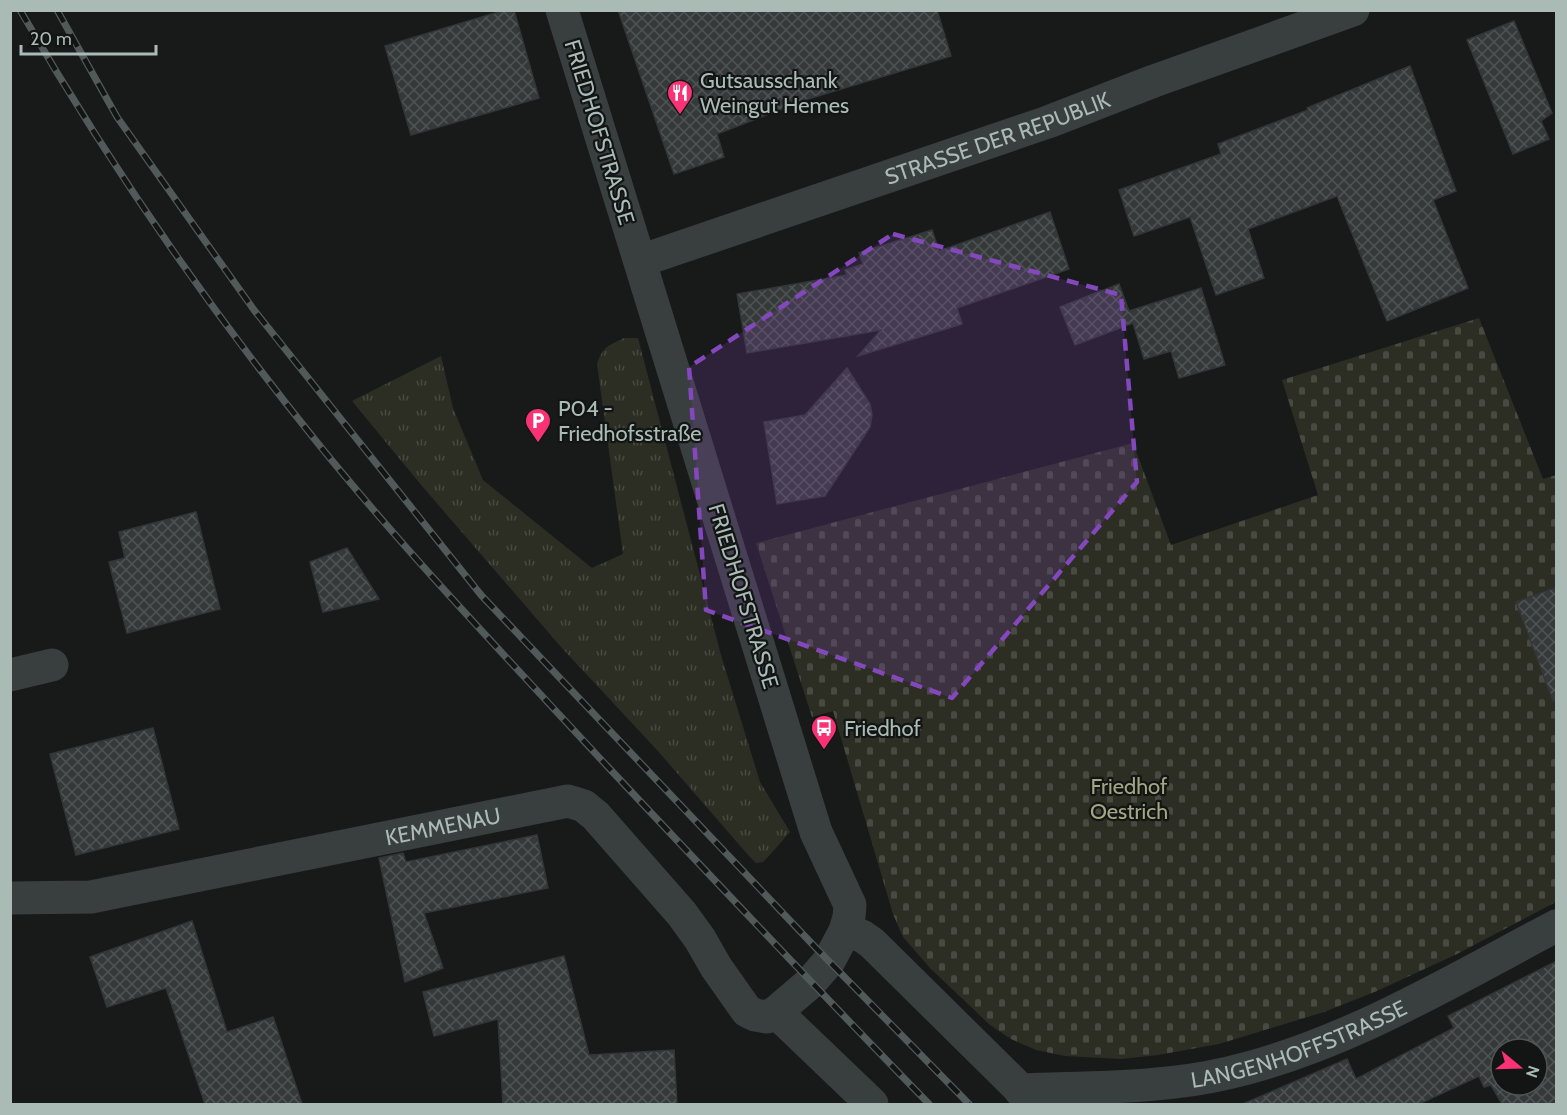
<svg xmlns="http://www.w3.org/2000/svg" width="1567" height="1115" font-family="Cabin,sans-serif">
<style>
.grass{fill:url(#grass-tufts)}
.cemetery{fill:url(#cemetery-stones)}
.building{fill:url(#building-cross-hatch);stroke:#323636;stroke-width:1.5;fill-rule:evenodd}
.lines{fill:none;stroke-linecap:round;stroke-linejoin:round}
.minor{stroke:#393f3e;stroke-width:33}
.rail-casing{stroke:#515a58;stroke-width:7}
.rail{stroke:#131515;stroke-width:4.5;stroke-dasharray:14;stroke-linecap:butt}
.marked{fill:#8448bd;fill-opacity:0.2;stroke:#8448bd;stroke-width:4.5;stroke-dasharray:12 8;stroke-linejoin:round}
.labels{text-anchor:middle;stroke-width:4.5;stroke-linejoin:round;paint-order:stroke}
.poi-label{font-size:22px;fill:#aabab5;stroke:#131515;text-anchor:start}
.street-label{font-size:22px;fill:#aabab5;stroke:#131515}
.park-label{font-size:22px;fill:#a3a680;stroke:#131515}
</style>
<defs>
<pattern id="grass-tufts" width="24" height="20" patternUnits="userSpaceOnUse" patternTransform="scale(1.5)"><rect width="24" height="20" fill="#2c2d23"/><path d="M3 7l-1-3M5 7V3M7 7l1-3M15 17l-1-3M17 17v-4M19 17l1-3" fill="none" stroke="#484941"/></pattern>
<pattern id="cemetery-stones" width="16" height="16" patternUnits="userSpaceOnUse" patternTransform="scale(1.5)"><rect width="16" height="16" fill="#2c2d23"/><path d="M2 7V4a2 2 0 0 1 4 0v3zM10 15v-3a2 2 0 0 1 4 0v3z" fill="#484941"/></pattern>
<pattern id="building-cross-hatch" width="8" height="8" patternUnits="userSpaceOnUse" patternTransform="scale(1.5)"><rect width="8" height="8" fill="#353939"/><path d="M0 0l8 8M0 8l8-8" fill="none" stroke="#505453"/></pattern>
</defs>
<rect width="100%" height="100%" fill="#181a1a"/>
<path class="grass" d="M624,338H638L721,655L760,782L790,832L768,857L763,862L756,863L749,856L657,750L561,647L422,486L352,401L441,356L453,408L483,480L592,568L623,554L597,364C603,346 608,346 624,338Z"/>
<path class="cemetery" d="M1479,318L1543,479L1556,475V902L1457,954L1377,991L1324,1012L1219,1044L1158,1055L1121,1059L1065,1056L1036,1050L1011,1039L990,1025L930,968L903,937L893,914L833,711L812,717L756,543L1133,443L1171,545L1318,495L1282,380Z"/>
<g class="building">
<path d="M505,10H514L539,98L411,135L385,46Z"/>
<path d="M618,10H937L951,56L808,99L717,134L724,157L674,174Z"/>
<path d="M1514,21L1552,113L1541,121L1549,139L1513,154L1467,40Z"/>
<path d="M1410,66L1456,191L1433,200L1468,288L1387,321L1337,196L1248,229L1264,278L1216,295L1190,217L1134,236L1119,190L1221,154L1218,144L1308,110L1307,108Z"/>
<path d="M1050,212L1069,269L957,308L962,324L858,356L881,330L747,353L737,294L847,275L845,270L863,264L859,253L932,230L939,251Z"/>
<path d="M1119,284L1129,311L1201,288L1225,365L1179,378L1171,351L1144,359L1133,323L1075,345L1060,307Z"/>
<path d="M847,368L870,404L872,415L870,427L825,496L777,504L764,422L805,415Z"/>
<path d="M196,512L220,609L127,633L109,562L125,558L119,532Z"/>
<path d="M347,548L379,599L323,612L310,562Z"/>
<path d="M1557,587V700L1553,701L1516,602Z"/>
<path d="M153,728L179,829L76,855L50,754Z"/>
<path d="M537,835L548,888L424,913L443,968L405,982L379,858L403,853L406,862Z"/>
<path d="M192,921L227,1032L273,1017L302,1104H205L166,988L107,1007L90,957Z"/>
<path d="M564,956L589,1055L674,1050L677,1104H503L498,1019L434,1036L423,992Z"/>
<path d="M1557,961V1104H1502L1491,1085L1484,1087L1479,1076L1419,1104H1243L1347,1059L1356,1079L1454,1028L1448,1016ZM1501,1049H1537V1085H1501Z"/>
</g>
<g class="lines">
<g class="minor">
<path id="s1" d="M640,261L1048,122L1154,81L1353,10"/>
<path d="M10,675L52,665"/>
<path id="s2" d="M10,898L91,897L568,801L584,806L596,816L682,914L700,939L716,967L747,1011L755,1015L767,1017L776,1012L810,983L829,961L845,931L849,917L850,905L816,832L562,10"/>
<path d="M845,931L862,936L872,943L1035,1104"/>
<path d="M776,1012L872,1104"/>
<path id="s3" d="M1020,1090C1089,1087 1160,1089 1228,1073C1345,1046 1451,981 1556,926"/>
</g>
<defs>
<g id="rail">
<path d="M20,10C107,161 207,306 316,441C408,555 509,660 608,767C714,880 821,993 929,1104"/>
<path d="M57,10L117,117L254,310L481,595L816,948L969,1104"/>
</g>
</defs>
<use href="#rail" class="rail-casing"/>
<use href="#rail" class="rail"/>
</g>
<path class="marked" d="M893,234L1121,295L1137,482L952,698L706,610L689,367Z"/>
<defs>
<symbol id="restaurant-pin" viewBox="-11 -11 22 30"><path d="M0 17L-7.5 6A9.5 9.5 0 1 1 7.5 6Z" fill="#f83275" stroke="#131515"/><path d="M-5-6h1v4h1v-4h1v4h1v-4h1v5L-1.5 .5V6h-2V.5L-5-1ZM5-6V6H3V1.5H1.5Q1.5-4 5-6Z" fill="#fff"/></symbol>
<symbol id="parking-pin" viewBox="-11 -11 22 30"><path d="M0 17L-7.5 6A9.5 9.5 0 1 1 7.5 6Z" fill="#f83275" stroke="#131515"/><path d="M-3.5-5.5H1a3.5 3.5 0 0 1 0 7H-1V5.5H-3.5ZM-1-3.4V-.6H.8a1.4 1.4 0 0 0 0-2.8Z" fill="#fff"/></symbol>
<symbol id="bus-pin" viewBox="-11 -11 22 30"><path d="M0 17L-7.5 6A9.5 9.5 0 1 1 7.5 6Z" fill="#f83275" stroke="#131515"/><path d="M-5-6H5V4H4V6H2V4H-2V6H-4V4H-5ZM-3.5-4V0h7V-4ZM-3.5 1.2v1.5H-2V1.2ZM2 1.2v1.5H3.5V1.2Z" fill="#fff"/></symbol>
</defs>
<g fill-rule="evenodd">
<use href="#restaurant-pin" x="665" y="78" width="30" height="40"/>
<use href="#parking-pin" x="523" y="406" width="30" height="40"/>
<use href="#bus-pin" x="809" y="713" width="30" height="40"/>
</g>
<g class="labels">
<g class="poi-label">
<text x="700" y="88">Gutsausschank<tspan x="700" dy="25">Weingut Hemes</tspan></text>
<text x="558" y="416">P04 -<tspan x="558" dy="25">Friedhofsstraße</tspan></text>
<text x="844" y="736">Friedhof</text>
</g>
<g class="street-label">
<text transform="translate(600 132) rotate(73)" y="8">FRIEDHOFSTRASSE</text>
<text dy="8" stroke="none"><textPath href="#s1" startOffset="378">STRASSE DER REPUBLIK</textPath></text>
<text transform="translate(744 596) rotate(73)" y="8">FRIEDHOFSTRASSE</text>
<text dy="8" stroke="none"><textPath href="#s2" startOffset="440">KEMMENAU</textPath></text>
<text dy="8" stroke="none"><textPath href="#s3" startOffset="285">LANGENHOFFSTRASSE</textPath></text>
</g>
<g class="park-label">
<text x="1129" y="794">Friedhof<tspan x="1129" dy="25">Oestrich</tspan></text>
</g>
</g>
<rect width="1567" height="1115" fill="none" stroke="#aabab5" stroke-width="24"/>
<g transform="translate(1519 1067) rotate(109)"><circle r="28" fill="#131515" stroke="#4f5755" stroke-width="1.5"/>
<path d="M0-4.5L10 22L0 15L-10 22Z" fill="#f83275"/>
<text y="-9" font-size="16" font-weight="bold" text-anchor="middle" fill="#aabab5">N</text>
</g>
<path d="M21 45v9h135v-9" fill="none" stroke="#aabab5" stroke-width="3"/>
<text x="30" y="45" font-size="18" fill="#aabab5" stroke="#131515" stroke-width="4.5" paint-order="stroke">20 m</text>
</svg>
